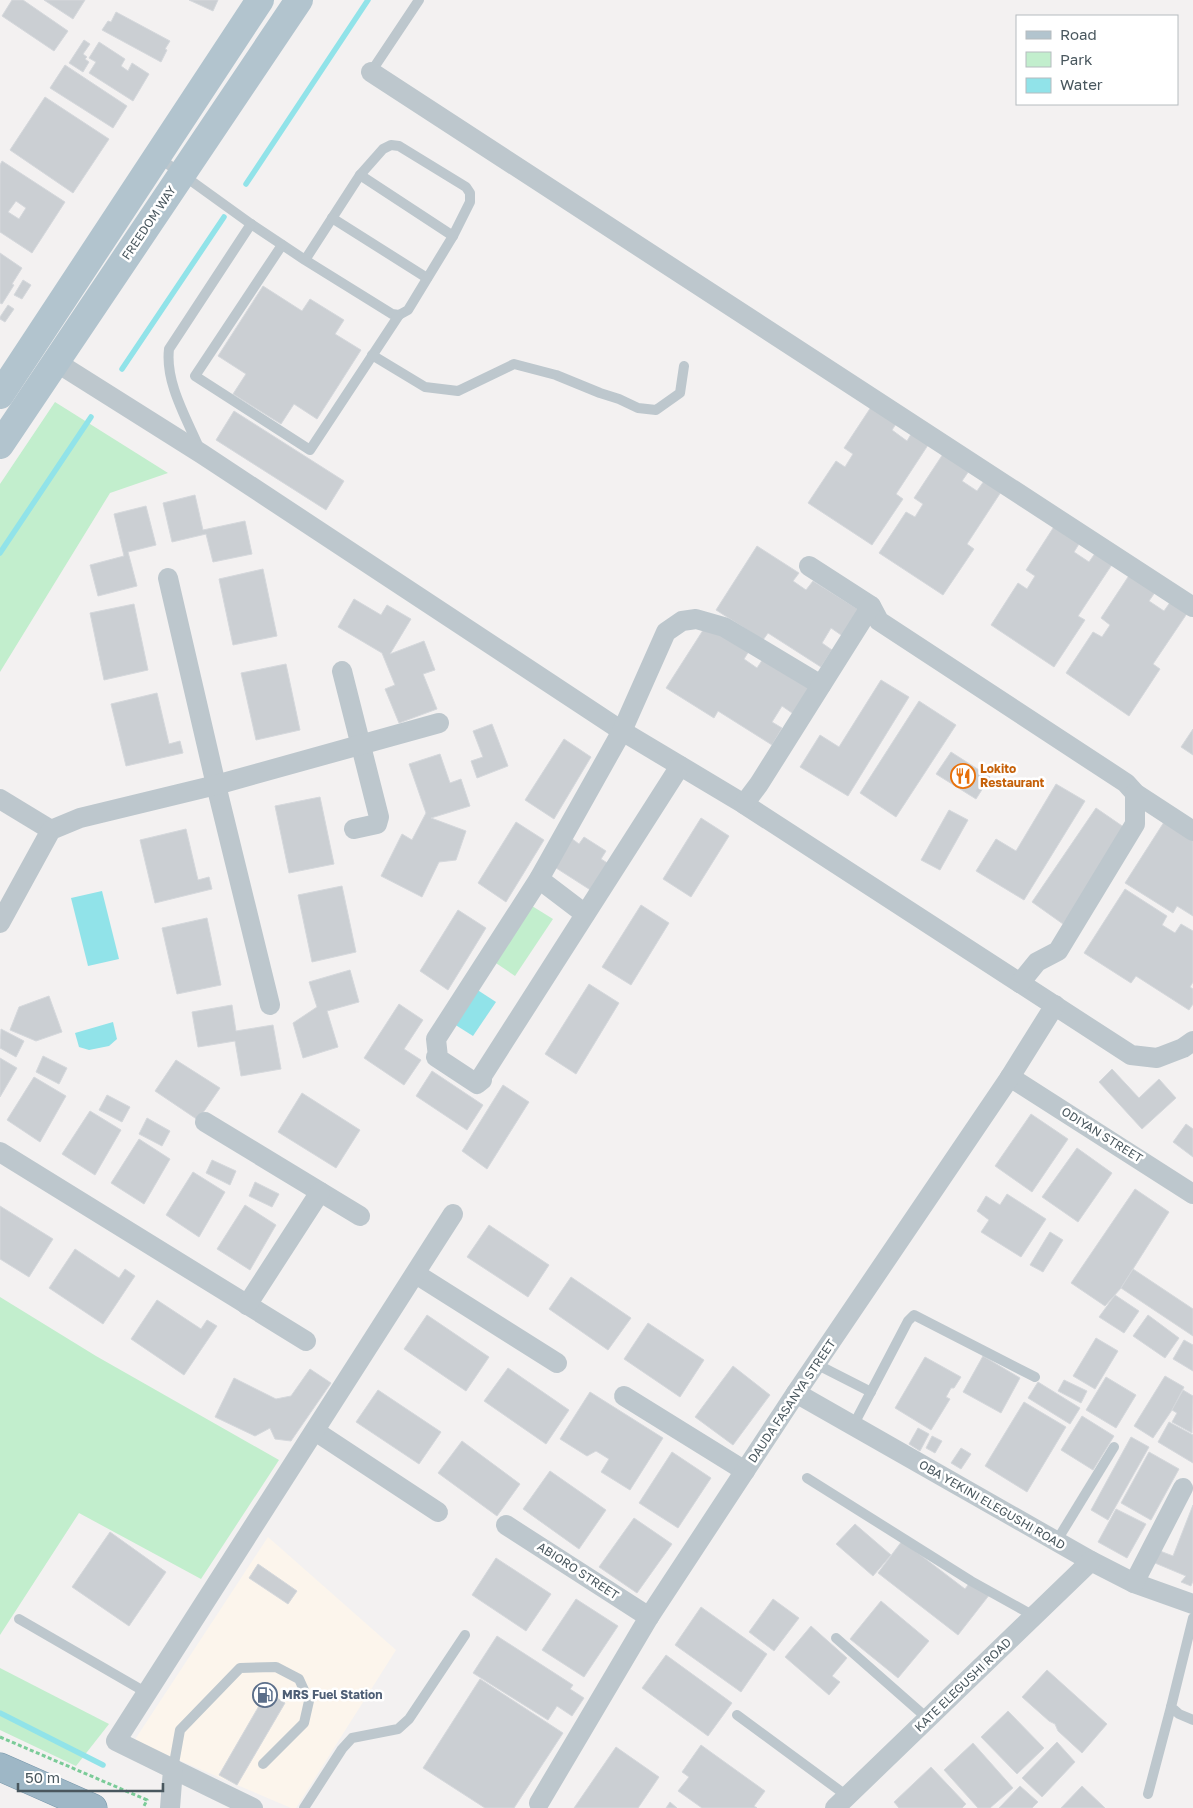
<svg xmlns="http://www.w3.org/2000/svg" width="1193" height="1808" font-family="'Golos Text',sans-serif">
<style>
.commercial{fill:#fcf5ec}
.green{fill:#c2eecd}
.water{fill:#91e3e9}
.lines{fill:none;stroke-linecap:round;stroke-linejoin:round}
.stream{stroke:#91e3e9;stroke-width:5.5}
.building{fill:#cbcfd3;stroke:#d5d8dc;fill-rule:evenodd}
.trunk-casing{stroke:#7695a9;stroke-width:29}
.path{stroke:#7bcb98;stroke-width:3;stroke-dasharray:4 2.5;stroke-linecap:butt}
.service{stroke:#bdc7cd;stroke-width:10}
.minor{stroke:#bdc7cd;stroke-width:20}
.primary{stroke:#b2c4ce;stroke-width:28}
.trunk{stroke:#9eb7c6;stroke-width:28}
.labels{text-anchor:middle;stroke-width:5;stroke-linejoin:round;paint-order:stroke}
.street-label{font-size:12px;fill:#49575e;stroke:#fff}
.food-label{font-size:12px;font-weight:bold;fill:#c56008;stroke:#fff;text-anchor:start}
.service-label{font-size:12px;font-weight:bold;fill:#4e5e75;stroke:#fff;text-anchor:start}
</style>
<rect width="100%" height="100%" fill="#f3f1f1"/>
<path class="commercial" d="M268,1537L396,1650L296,1808H291L134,1741Z"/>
<g class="green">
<path d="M55,402L168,473L110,493L0,672V484Z"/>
<path d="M524,901L553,919L515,976L487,957Z"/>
<path d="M0,1297L96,1356L279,1460L201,1579L79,1513L0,1635Z"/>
<path d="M0,1668L109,1724L76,1766L0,1730Z"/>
</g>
<g class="water">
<path d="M102,891L119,959L88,966L71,898Z"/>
<path d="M476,989L496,1002L473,1036L454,1024Z"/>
<path d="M113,1022L117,1039L109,1046L89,1050L79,1047L75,1033Z"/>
</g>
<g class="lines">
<g class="stream">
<path d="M246,184L368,0"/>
<path d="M122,369L224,217"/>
<path d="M0,553L91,417"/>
<path d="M0,1713L103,1765"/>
</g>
</g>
<g class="building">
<path d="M12,0H23L68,31L54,51L2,16Z"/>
<path d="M44,0H85L73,19Z"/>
<path d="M189,0H218L213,11Z"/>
<path d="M116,12L170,41L165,49L167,50L161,62L102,30L108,21L111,22Z"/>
<path d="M84,40L90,44L83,54L87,57L85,59L89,62L83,72L69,63Z"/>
<path d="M99,42L125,59L121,66L128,71L132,63L149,74L133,101L89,73L96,62L89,58Z"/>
<path d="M65,65L127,106L113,128L50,88Z"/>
<path d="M45,97L109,139L73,193L10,150Z"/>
<path d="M2,161L65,202L32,253L0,232V165ZM16,201L26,208L19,219L8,212Z"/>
<path d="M0,253L22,268L12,284L14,285L2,304L0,303Z"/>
<path d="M23,280L31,285L22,299L14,295Z"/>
<path d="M263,286L302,311L310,299L344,320L335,334L361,350L317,419L294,404L281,424L233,394L246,374L218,356Z"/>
<path d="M8,305L14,309L5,322L0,319V317Z"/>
<path d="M875,401L900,418L892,430L907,441L913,431L930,442L896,494L903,499L872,545L808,503L836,461L845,467L853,454L844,448Z"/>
<path d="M234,411L344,481L326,510L216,440Z"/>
<path d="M945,451L971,468L962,481L977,491L984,481L1001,492L967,544L974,549L943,595L879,553L906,512L915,517L923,504L914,498Z"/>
<path d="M195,495L203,530L245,521L252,554L213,562L206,534L172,542L163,503Z"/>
<path d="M146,506L156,545L128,552L137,586L98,596L90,565L124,556L114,514Z"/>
<path d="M1057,522L1082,539L1074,552L1089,562L1096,552L1113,563L1078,616L1085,620L1054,667L991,625L1018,583L1027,589L1035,576L1026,570Z"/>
<path d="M757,546L799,573L793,581L806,590L813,581L861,611L844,637L831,628L822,643L832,650L821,667L768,633L763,640L716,610Z"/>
<path d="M263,569L277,636L233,645L219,579Z"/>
<path d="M1132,571L1158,588L1149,601L1164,611L1171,601L1188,612L1153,664L1160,669L1129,716L1066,673L1093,632L1102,637L1110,625L1101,618Z"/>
<path d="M354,599L381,615L387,605L411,619L390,654L424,641L435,670L423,674L437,709L399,723L385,689L395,685L382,653L338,627Z"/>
<path d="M134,604L148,670L104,680L90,613Z"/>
<path d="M707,624L749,651L744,659L757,668L763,659L811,689L795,715L782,706L772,722L782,728L772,745L718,711L714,718L666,688Z"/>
<path d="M286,664L300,730L256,740L241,673Z"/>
<path d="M881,680L909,697L848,796L800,767L820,735L839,747Z"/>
<path d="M157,693L169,744L180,741L183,753L126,766L111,704Z"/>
<path d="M919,701L956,725L896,817L860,793Z"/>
<path d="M492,724L508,766L477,778L471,761L483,757L473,731Z"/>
<path d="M1193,729V755L1181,747Z"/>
<path d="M564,739L591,757L554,819L525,800Z"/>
<path d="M951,752L990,777L976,799L936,774Z"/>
<path d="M440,754L450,783L461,779L470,806L431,818L466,831L456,860L439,862L422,897L381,876L402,834L412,840L426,813L409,764Z"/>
<path d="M1056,784L1085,801L1024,900L976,871L996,839L1016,851Z"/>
<path d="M320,797L334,864L289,873L275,806Z"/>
<path d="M1096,808L1128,830L1063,924L1032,902Z"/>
<path d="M949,810L968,820L940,870L921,860Z"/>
<path d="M701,818L729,836L691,897L663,879Z"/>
<path d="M1166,819L1193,836V916L1177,906L1173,913L1125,883Z"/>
<path d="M516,822L544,840L506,902L478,883Z"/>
<path d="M186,829L198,880L209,877L212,889L155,903L140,840Z"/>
<path d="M584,837L606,851L601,859L609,864L592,891L553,866L571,838L579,844Z"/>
<path d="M342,886L356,952L312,962L298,895Z"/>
<path d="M1125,889L1167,916L1162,925L1175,933L1181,924L1193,931V982L1190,987L1193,989V1004L1189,1010L1136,976L1131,983L1084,953Z"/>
<path d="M641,905L669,923L631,985L602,967Z"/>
<path d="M458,910L486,928L448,990L420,971Z"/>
<path d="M207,918L221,985L177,994L162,928Z"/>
<path d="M350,970L359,1002L327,1011L338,1047L303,1058L293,1023L317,1007L309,982Z"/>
<path d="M589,984L619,1003L576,1074L545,1054Z"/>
<path d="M49,996L62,1032L36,1041L10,1030L19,1007Z"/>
<path d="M399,1004L423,1020L404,1049L421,1060L404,1085L364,1058Z"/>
<path d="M232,1005L236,1031L273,1025L281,1069L241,1076L235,1041L198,1047L192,1012Z"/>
<path d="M1,1029L24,1041L16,1057L0,1048Z"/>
<path d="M43,1056L67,1068L59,1084L36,1072Z"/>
<path d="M0,1058L17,1068L0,1097Z"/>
<path d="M176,1060L220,1088L198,1120L155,1091Z"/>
<path d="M1112,1069L1139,1098L1159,1079L1176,1098L1142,1129L1099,1082Z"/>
<path d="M432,1071L483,1105L467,1130L416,1096Z"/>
<path d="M34,1077L66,1096L40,1142L7,1120Z"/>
<path d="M503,1085L529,1102L487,1169L462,1151Z"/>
<path d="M302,1093L360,1130L336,1168L278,1132Z"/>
<path d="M107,1095L130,1107L122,1122L99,1110Z"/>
<path d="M90,1111L121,1130L95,1175L62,1154Z"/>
<path d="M1031,1114L1068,1139L1032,1192L995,1166Z"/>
<path d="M147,1118L170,1131L162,1146L139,1134Z"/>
<path d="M1186,1124L1193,1129V1157L1173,1142Z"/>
<path d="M139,1139L170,1159L144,1204L111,1183Z"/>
<path d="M1077,1148L1112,1173L1078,1222L1042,1197Z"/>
<path d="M212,1160L236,1171L230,1185L206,1173Z"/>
<path d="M193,1172L225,1192L199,1237L166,1215Z"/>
<path d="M255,1182L279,1194L272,1207L249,1196Z"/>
<path d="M1135,1189L1169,1212L1121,1288L1105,1306L1071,1283Z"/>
<path d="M1007,1194L1046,1219L1021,1257L981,1232L989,1220L977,1211L986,1196L1000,1205Z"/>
<path d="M245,1205L276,1225L250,1270L217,1249Z"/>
<path d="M0,1206L53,1239L29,1277L0,1259Z"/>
<path d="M489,1225L549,1265L528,1297L467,1257Z"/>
<path d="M1050,1232L1063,1240L1043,1272L1030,1265Z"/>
<path d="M75,1249L119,1278L125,1269L135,1276L103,1324L49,1288Z"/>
<path d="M1133,1269L1193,1309V1336L1121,1288Z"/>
<path d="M571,1277L631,1318L608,1350L549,1309Z"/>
<path d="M1115,1295L1139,1311L1124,1333L1099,1317Z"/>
<path d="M157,1300L201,1329L207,1320L217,1326L184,1375L131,1339Z"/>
<path d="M427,1315L489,1357L466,1391L404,1349Z"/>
<path d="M1148,1315L1179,1338L1165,1358L1133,1336Z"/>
<path d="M648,1323L704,1360L680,1397L624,1359Z"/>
<path d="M1096,1338L1118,1351L1095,1389L1073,1376Z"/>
<path d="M1184,1340L1193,1345V1371L1173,1359Z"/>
<path d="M983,1356L1020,1378L1001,1413L963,1392Z"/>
<path d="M925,1357L961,1377L954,1388H951L946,1397L950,1399L931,1430L895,1408Z"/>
<path d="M733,1366L770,1395L733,1445L695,1417Z"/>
<path d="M508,1368L569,1410L546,1444L484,1401Z"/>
<path d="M310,1369L331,1383L291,1441L275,1439L270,1428L255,1436L215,1417L234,1378L276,1399L291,1396Z"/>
<path d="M1165,1376L1184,1387L1172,1410L1153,1438L1134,1426Z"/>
<path d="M1106,1377L1136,1395L1116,1428L1086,1410Z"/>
<path d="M1064,1380L1087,1391L1081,1403L1058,1391Z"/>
<path d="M1038,1382L1080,1408L1070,1424L1028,1398Z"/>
<path d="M378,1390L441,1432L419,1464L356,1422Z"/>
<path d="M1183,1390L1193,1396L1192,1433L1172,1422L1177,1413L1172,1410Z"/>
<path d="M590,1392L663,1438L630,1490L601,1472L609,1459L596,1451L587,1456L560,1439Z"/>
<path d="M1024,1402L1066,1427L1027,1492L985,1466Z"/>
<path d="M1082,1416L1114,1436L1093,1470L1061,1450Z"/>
<path d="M1169,1422L1193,1435V1463L1158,1442Z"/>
<path d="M918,1428L929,1434L920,1451L909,1444Z"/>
<path d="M932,1436L942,1441L935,1453L926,1448Z"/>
<path d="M1131,1437L1149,1447L1108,1520L1091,1510Z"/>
<path d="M462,1441L520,1484L497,1516L438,1473Z"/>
<path d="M961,1448L971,1454L961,1469L951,1463Z"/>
<path d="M672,1452L711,1478L678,1528L639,1503Z"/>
<path d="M1149,1452L1179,1469L1151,1520L1121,1503Z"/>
<path d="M550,1471L606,1510L579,1549L523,1509Z"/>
<path d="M1193,1505V1581L1191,1586L1181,1582L1186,1576L1155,1563L1160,1551L1173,1556Z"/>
<path d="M1116,1509L1146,1524L1127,1558L1098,1542Z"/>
<path d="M634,1518L672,1544L637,1593L599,1567Z"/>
<path d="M855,1524L891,1555L873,1576L836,1544Z"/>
<path d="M110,1532L166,1572L129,1626L72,1587Z"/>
<path d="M902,1541L965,1589L971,1581L990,1594L958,1635L878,1573Z"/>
<path d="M496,1558L551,1594L526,1631L472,1595Z"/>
<path d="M258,1564L297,1591L288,1604L249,1578Z"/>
<path d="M576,1599L618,1626L584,1677L542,1650Z"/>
<path d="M773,1599L799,1618L774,1651L749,1632Z"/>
<path d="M881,1601L929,1641L898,1678L850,1639Z"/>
<path d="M701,1607L767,1654L741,1692L675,1645Z"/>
<path d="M811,1626L847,1658L832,1676L840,1682L829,1695L785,1657Z"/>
<path d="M497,1636L573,1685L570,1689L584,1698L572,1716L557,1706L548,1720L473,1673Z"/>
<path d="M666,1655L732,1703L708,1736L642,1688Z"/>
<path d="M1047,1670L1107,1724L1082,1753L1058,1731L1055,1724L1049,1721L1022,1697Z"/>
<path d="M480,1679L563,1733L514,1808H485L423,1768Z"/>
<path d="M267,1692L285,1703L237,1785L219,1775Z"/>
<path d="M1008,1711L1044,1748L1017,1774L981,1737Z"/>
<path d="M1057,1742L1075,1762L1042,1797L1022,1778Z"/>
<path d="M973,1743L1013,1788L990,1808H978L944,1770Z"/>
<path d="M701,1745L765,1791L754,1806L757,1808H702L678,1791L689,1777L682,1772Z"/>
<path d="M616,1747L659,1777L638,1808H574Z"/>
<path d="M931,1767L966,1804L962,1808H899L894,1802Z"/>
<path d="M1020,1786L1038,1802L1032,1808H999Z"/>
<path d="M1082,1786L1105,1808H1061Z"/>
<path d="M670,1802L677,1808H666Z"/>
</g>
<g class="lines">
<defs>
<path id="trunk" d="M0,1767L93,1808"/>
</defs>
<use href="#trunk" class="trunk-casing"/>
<path class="path" d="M0,1737L147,1800L143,1808"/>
<g class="service">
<path d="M371,72L419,0"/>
<path d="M158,157L251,224L305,260L392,314L399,315L408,310L453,236L470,202V193L466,187L399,146L391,145L383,149L360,175L305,260"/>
<path d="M360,175L453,236"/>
<path d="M332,218L427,278"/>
<path d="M282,245L195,376L310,450L399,315"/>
<path d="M372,355L425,387L458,391L514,364L556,375L600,393L619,399L638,408L656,410L680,393L684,366"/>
<path d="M200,450C187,419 165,383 169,349L251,224"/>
<path d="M816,1364L871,1392"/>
<path d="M853,1426L908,1321L914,1315L1035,1377"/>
<path d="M807,1478L971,1581L1034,1616"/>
<path d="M1056,1542L1114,1447"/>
<path d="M1193,1618L1171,1707L1179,1714L1193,1720"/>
<path d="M19,1619L147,1693"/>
<path d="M836,1638L927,1718"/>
<path d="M737,1715L847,1796"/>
<path d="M173,1769L180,1730L240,1668L276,1667L299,1679L309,1701L304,1723L263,1764"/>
<path d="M1148,1794L1171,1707"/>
<path d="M304,1808L342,1749L352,1738L398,1729L409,1719L465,1635"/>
</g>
<g class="minor">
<path d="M371,72L1193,607"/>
<path d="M56,362L202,454L622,731L744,804L1131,1055L1157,1058L1183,1048L1193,1041"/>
<path d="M809,566L871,606L879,621L1126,783L1135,793L1193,831"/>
<path d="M168,578L216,785L270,1005"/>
<path d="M342,671L379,817L377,824L354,829"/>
<path d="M680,766L482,1076V1080L477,1084L436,1057H438L436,1039L539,879L622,731L666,632L682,621L696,619L724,627L821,685"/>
<path d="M0,799L51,830"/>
<path d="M744,804L759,784L871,606"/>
<path d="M539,879L585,914"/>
<path d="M0,923L51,830L80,818L216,785L439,723"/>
<path d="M1020,983L1037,962L1058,951L1135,824V793"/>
<path d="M1010,1077L1193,1194"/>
<path d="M205,1122L360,1216"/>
<path d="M0,1152L306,1341"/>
<path d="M416,1274L557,1363"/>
<path d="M247,1305L320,1192"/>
<path d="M796,1393L1091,1561L1134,1583L1193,1604"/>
<path d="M624,1396L745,1471"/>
<path d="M315,1431L438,1512"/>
<path d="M506,1525L649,1617"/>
<path d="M1134,1583L1183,1488"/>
<path d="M173,1769L253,1808"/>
<path d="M539,1803L649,1617L796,1393L1010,1077L1055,1005"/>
<path d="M170,1808L173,1769L116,1741L453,1214"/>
<path d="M835,1808L1091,1561"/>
</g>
<g class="primary">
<path d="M0,395L260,0"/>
<path d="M0,445L299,0"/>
</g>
<use href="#trunk" class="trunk"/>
</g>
<defs>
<symbol id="restaurant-ring" viewBox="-11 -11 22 22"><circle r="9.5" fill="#fff" stroke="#e8710a" stroke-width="1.5"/><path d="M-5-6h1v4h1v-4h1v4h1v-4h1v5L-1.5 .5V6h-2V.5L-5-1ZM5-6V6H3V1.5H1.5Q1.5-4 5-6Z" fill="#e8710a"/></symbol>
<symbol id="fuel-ring" viewBox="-11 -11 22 22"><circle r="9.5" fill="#fff" stroke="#5c6f8a" stroke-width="1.5"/><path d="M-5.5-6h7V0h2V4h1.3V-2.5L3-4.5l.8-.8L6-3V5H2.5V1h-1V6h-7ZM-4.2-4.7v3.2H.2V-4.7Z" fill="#5c6f8a"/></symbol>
</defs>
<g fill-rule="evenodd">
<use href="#restaurant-ring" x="949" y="762" width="28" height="28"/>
<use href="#fuel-ring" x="251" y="1681" width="28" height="28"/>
</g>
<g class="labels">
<g class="street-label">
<text transform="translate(149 223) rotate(-56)" y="4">FREEDOM WAY</text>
<text transform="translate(1102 1135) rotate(32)" y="4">ODIYAN STREET</text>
<text transform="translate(792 1401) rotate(-56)" y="4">DAUDA FASANYA STREET</text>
<text transform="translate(992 1505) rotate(30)" y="4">OBA YEKINI ELEGUSHI ROAD</text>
<text transform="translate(578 1571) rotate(33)" y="4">ABIORO STREET</text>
<text transform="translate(963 1685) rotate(-44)" y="4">KATE ELEGUSHI ROAD</text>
</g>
<g class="food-label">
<text x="980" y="773">Lokito<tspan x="980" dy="14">Restaurant</tspan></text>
</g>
<g class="service-label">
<text x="282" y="1699">MRS Fuel Station</text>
</g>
</g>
<rect x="1016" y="15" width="162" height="90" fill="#ffffff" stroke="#b6bcbf"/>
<rect x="1026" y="31" width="25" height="8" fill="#b2c4ce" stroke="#b6bcbf"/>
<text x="1060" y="40" font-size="15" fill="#49575e">Road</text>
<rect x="1026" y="52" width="25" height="15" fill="#c2eecd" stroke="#b6bcbf"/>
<text x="1060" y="65" font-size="15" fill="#49575e">Park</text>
<rect x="1026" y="78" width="25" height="15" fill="#91e3e9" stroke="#b6bcbf"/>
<text x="1060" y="90" font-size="15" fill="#49575e">Water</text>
<path d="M18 1783v8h145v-8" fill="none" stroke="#49575e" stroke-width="2.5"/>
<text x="25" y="1783" font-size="15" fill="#49575e" stroke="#ffffff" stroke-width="4" paint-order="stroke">50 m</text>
</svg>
